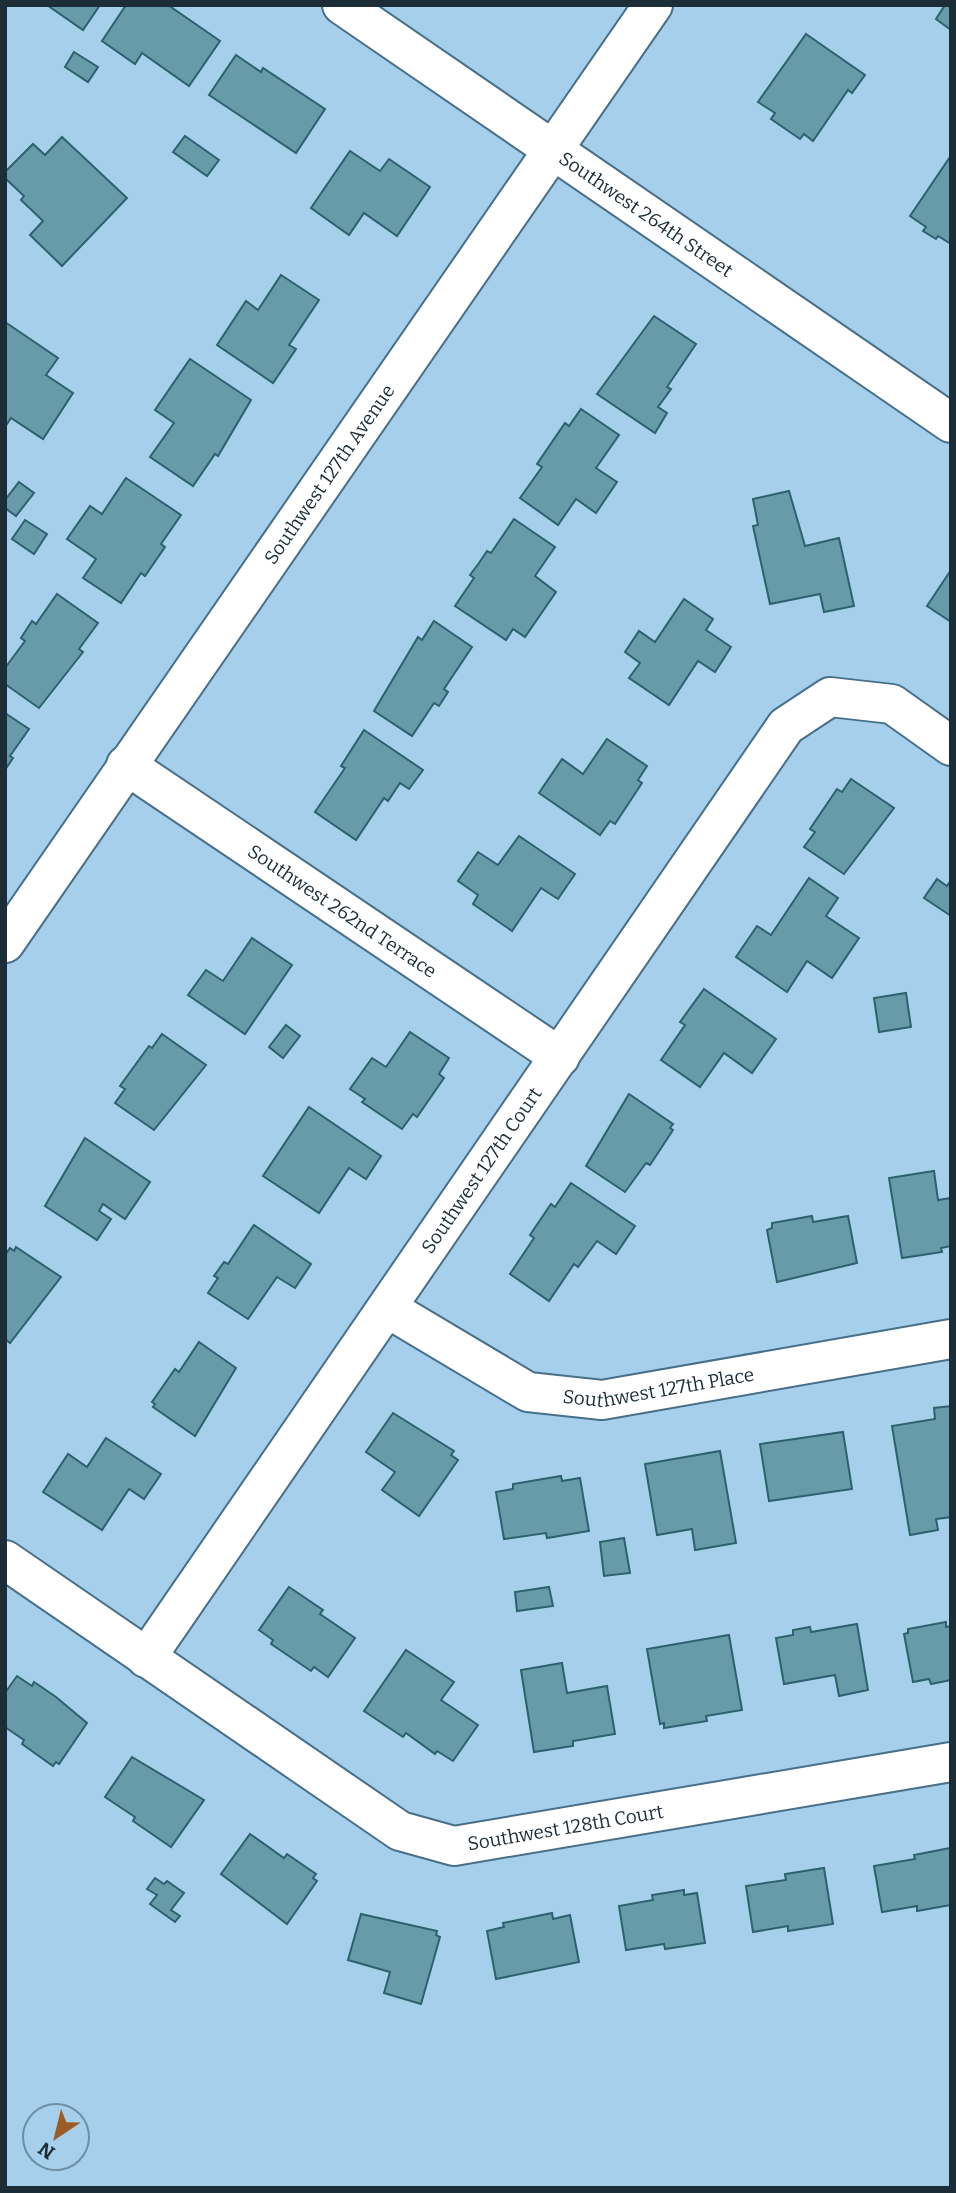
<svg xmlns="http://www.w3.org/2000/svg" width="956" height="2193" font-family="Bitter,serif">
<style>
.building{fill:#679baa;stroke:#2d616e;stroke-width:2}
.lines{fill:none;stroke-linecap:round;stroke-linejoin:round}
.minor-casing{stroke:#486f88;stroke-width:42}
.minor{stroke:#fff;stroke-width:38}
.labels{text-anchor:middle;stroke-width:6;stroke-linejoin:round;paint-order:stroke}
.street-label{font-size:19px;fill:#1c2d37;stroke:#a5cfeb}
</style>
<rect width="100%" height="100%" fill="#a5cfeb"/>
<g class="building">
<path d="M47,5H100L83,30Z"/>
<path d="M126,5H168L220,41L189,86L142,53L135,64L102,41Z"/>
<path d="M945,5H951V30L936,19Z"/>
<path d="M806,34L865,75L852,93L848,90L813,141L804,134L800,139L771,119L775,113L758,102Z"/>
<path d="M74,52L98,67L88,82L65,67Z"/>
<path d="M236,55L261,72L263,68L325,109L296,153L209,95Z"/>
<path d="M185,136L219,160L207,176L173,152Z"/>
<path d="M62,137L127,198L62,266L30,235L43,221L21,200L24,196L5,178V172L33,144L45,155Z"/>
<path d="M350,151L380,171L389,159L430,187L397,236L364,213L349,235L311,208Z"/>
<path d="M950,157H951V244L938,236L936,239L923,231L926,227L910,216Z"/>
<path d="M281,275L319,300L289,345L296,349L273,383L217,345L246,301L258,310Z"/>
<path d="M654,316L696,344L667,387L671,389L658,407L667,413L655,433L597,394Z"/>
<path d="M5,322L58,358L46,375L73,393L43,439L11,418L5,427Z"/>
<path d="M190,359L251,400L218,456L215,454L193,486L150,457L174,423L155,410Z"/>
<path d="M581,409L619,435L596,468L617,482L596,513L576,499L558,525L520,498L542,467L537,464L565,423L569,426Z"/>
<path d="M126,478L181,515L161,544L165,547L145,576L141,573L121,603L83,578L96,559L67,539L90,506L102,514Z"/>
<path d="M19,482L34,493L16,516L5,508V500Z"/>
<path d="M789,491L805,546L839,538L854,606L824,612L820,594L770,604L753,526L758,525L753,499Z"/>
<path d="M514,519L555,547L535,576L556,592L525,637L513,629L506,640L455,606L474,578L470,575L479,563L487,551L491,553Z"/>
<path d="M25,520L47,534L34,554L12,539Z"/>
<path d="M951,570V622L927,606Z"/>
<path d="M57,594L98,623L79,649L83,652L39,708L5,684V668L25,641L21,638L32,621L36,624Z"/>
<path d="M684,599L713,619L706,630L731,647L715,672L698,661L669,705L629,678L640,663L625,652L639,631L655,642Z"/>
<path d="M434,621L472,647L444,689L448,692L439,706L434,703L412,736L374,711L418,637L422,640Z"/>
<path d="M5,713L29,729L10,756L13,758L5,770Z"/>
<path d="M364,730L423,770L409,789L400,783L388,801L384,798L356,840L315,812L345,768L341,766Z"/>
<path d="M607,739L647,766L638,780L642,783L615,824L610,821L600,835L539,793L562,759L583,774Z"/>
<path d="M851,779L894,808L844,874L804,847L815,832L810,829L837,789L842,792Z"/>
<path d="M519,836L575,874L558,899L541,888L512,931L473,904L478,895L458,881L478,852L498,865Z"/>
<path d="M809,878L838,898L826,916L859,938L832,978L807,961L787,992L736,957L757,926L771,935Z"/>
<path d="M937,879L947,886L951,880V916L924,898Z"/>
<path d="M252,938L292,965L245,1034L188,995L206,970L223,981Z"/>
<path d="M704,989L776,1039L752,1073L724,1053L700,1087L661,1060L685,1025L680,1022Z"/>
<path d="M906,993L911,1027L879,1032L874,998Z"/>
<path d="M286,1025L300,1036L283,1058L269,1047Z"/>
<path d="M410,1032L449,1058L439,1074L444,1078L417,1117L413,1114L402,1129L362,1102L365,1099L350,1089L372,1058L386,1067Z"/>
<path d="M162,1034L206,1065L154,1130L115,1103L125,1089L120,1086L149,1046L152,1048Z"/>
<path d="M629,1094L673,1124L670,1128L673,1130L650,1165L646,1163L625,1192L586,1166Z"/>
<path d="M309,1107L381,1156L366,1179L349,1168L319,1213L263,1176Z"/>
<path d="M85,1138L150,1182L125,1219L103,1204L99,1211L111,1219L97,1240L45,1206Z"/>
<path d="M934,1171L938,1200L951,1198V1246L941,1248L942,1252L902,1258L889,1178Z"/>
<path d="M571,1183L635,1226L616,1254L597,1241L578,1267L574,1264L549,1301L510,1274L534,1238L530,1235L551,1204L555,1207Z"/>
<path d="M812,1216L813,1222L848,1216L857,1263L777,1282L767,1230L772,1228V1223Z"/>
<path d="M254,1225L311,1264L295,1288L277,1277L248,1319L208,1293L218,1278L214,1276L224,1262L228,1264Z"/>
<path d="M16,1247L61,1277L10,1343L5,1339V1255L10,1248L14,1251Z"/>
<path d="M199,1342L236,1368L195,1436L153,1407L155,1404L152,1402L175,1369L179,1372Z"/>
<path d="M951,1406V1517L936,1519L938,1530L910,1535L892,1426L935,1419L934,1408Z"/>
<path d="M393,1413L454,1451L451,1455L458,1460L419,1516L382,1490L395,1472L366,1452Z"/>
<path d="M843,1432L852,1489L769,1501L760,1444Z"/>
<path d="M106,1438L161,1474L144,1499L129,1489L102,1530L43,1492L68,1454L87,1467Z"/>
<path d="M720,1451L736,1543L695,1550L692,1529L657,1535L645,1464Z"/>
<path d="M561,1476L562,1481L580,1478L589,1531L547,1538L546,1533L504,1539L496,1492L513,1489V1484Z"/>
<path d="M624,1538L630,1573L604,1576L600,1542Z"/>
<path d="M289,1587L323,1610L320,1614L355,1638L328,1677L314,1667L311,1671L271,1644L273,1640L259,1630Z"/>
<path d="M549,1587L553,1606L517,1611L515,1592Z"/>
<path d="M946,1622V1627L951,1626V1680L931,1684L929,1679L913,1682L904,1634L908,1633V1629Z"/>
<path d="M857,1624L868,1690L839,1696L835,1675L784,1684L776,1638L793,1635V1630L810,1627L811,1632Z"/>
<path d="M729,1635L742,1710L706,1716L707,1721L664,1728V1723L660,1724L647,1649Z"/>
<path d="M406,1650L454,1682L441,1700L478,1725L453,1761L437,1751L435,1754L406,1733L403,1737L364,1711Z"/>
<path d="M562,1663L567,1693L607,1686L615,1734L573,1741V1746L534,1752L521,1670Z"/>
<path d="M17,1676L32,1686L34,1682L56,1697L87,1723L59,1764L56,1762L53,1766L22,1744L24,1740L5,1727V1693Z"/>
<path d="M132,1757L204,1800L171,1847L133,1821L135,1817L105,1797Z"/>
<path d="M250,1834L284,1858L287,1854L316,1874L313,1878L317,1881L287,1924L221,1874Z"/>
<path d="M950,1848L951,1905L917,1911V1906L882,1912L874,1866L915,1859L914,1855Z"/>
<path d="M824,1868L833,1924L788,1931V1926L753,1932L746,1886L786,1880L785,1874Z"/>
<path d="M155,1878L164,1884L167,1881L184,1893L171,1910L180,1916L175,1922L150,1904L157,1895L147,1889Z"/>
<path d="M684,1890V1895L697,1893L705,1943L665,1949L664,1944L626,1950L619,1906L653,1900L652,1895Z"/>
<path d="M552,1913L553,1919L570,1915L579,1962L496,1979L487,1931L504,1927L503,1923Z"/>
<path d="M361,1914L437,1931L436,1935L440,1937L421,2004L384,1993L390,1972L348,1960Z"/>
</g>
<g class="lines">
<defs>
<g id="minor">
<path id="s1" d="M342,5L951,423"/>
<path id="s2" d="M126,765L560,1057"/>
<path id="s3" d="M5,943L653,5"/>
<path id="s4" d="M387,1308L528,1392L602,1400L951,1339"/>
<path id="s5" d="M5,1560L400,1831L454,1846L951,1762"/>
<path id="s6" d="M146,1658L786,726L830,697L892,704L951,746"/>
</g>
</defs>
<use href="#minor" class="minor-casing"/>
<use href="#minor" class="minor"/>
</g>
<g class="labels">
<g class="street-label">
<text dy="7" stroke="none"><textPath href="#s1" startOffset="369">Southwest 264th Street</textPath></text>
<text dy="7" stroke="none"><textPath href="#s3" startOffset="570">Southwest 127th Avenue</textPath></text>
<text dy="7" stroke="none"><textPath href="#s2" startOffset="261">Southwest 262nd Terrace</textPath></text>
<text dy="7" stroke="none"><textPath href="#s6" startOffset="592">Southwest 127th Court</textPath></text>
<text dy="7" stroke="none"><textPath href="#s4" startOffset="296">Southwest 127th Place</textPath></text>
<text dy="7" stroke="none"><textPath href="#s5" startOffset="648">Southwest 128th Court</textPath></text>
</g>
</g>
<rect width="956" height="2193" fill="none" stroke="#1c2d37" stroke-width="14"/>
<g transform="translate(56 2137) rotate(215)"><circle r="33" fill="#a5cfeb" stroke="#6e8ea3" stroke-width="2"/>
<path d="M0-5L12 26L0 18L-12 26Z" fill="#9c5c25"/>
<text y="-10" font-size="19" font-weight="bold" text-anchor="middle" fill="#1c2d37">N</text>
</g>
</svg>
